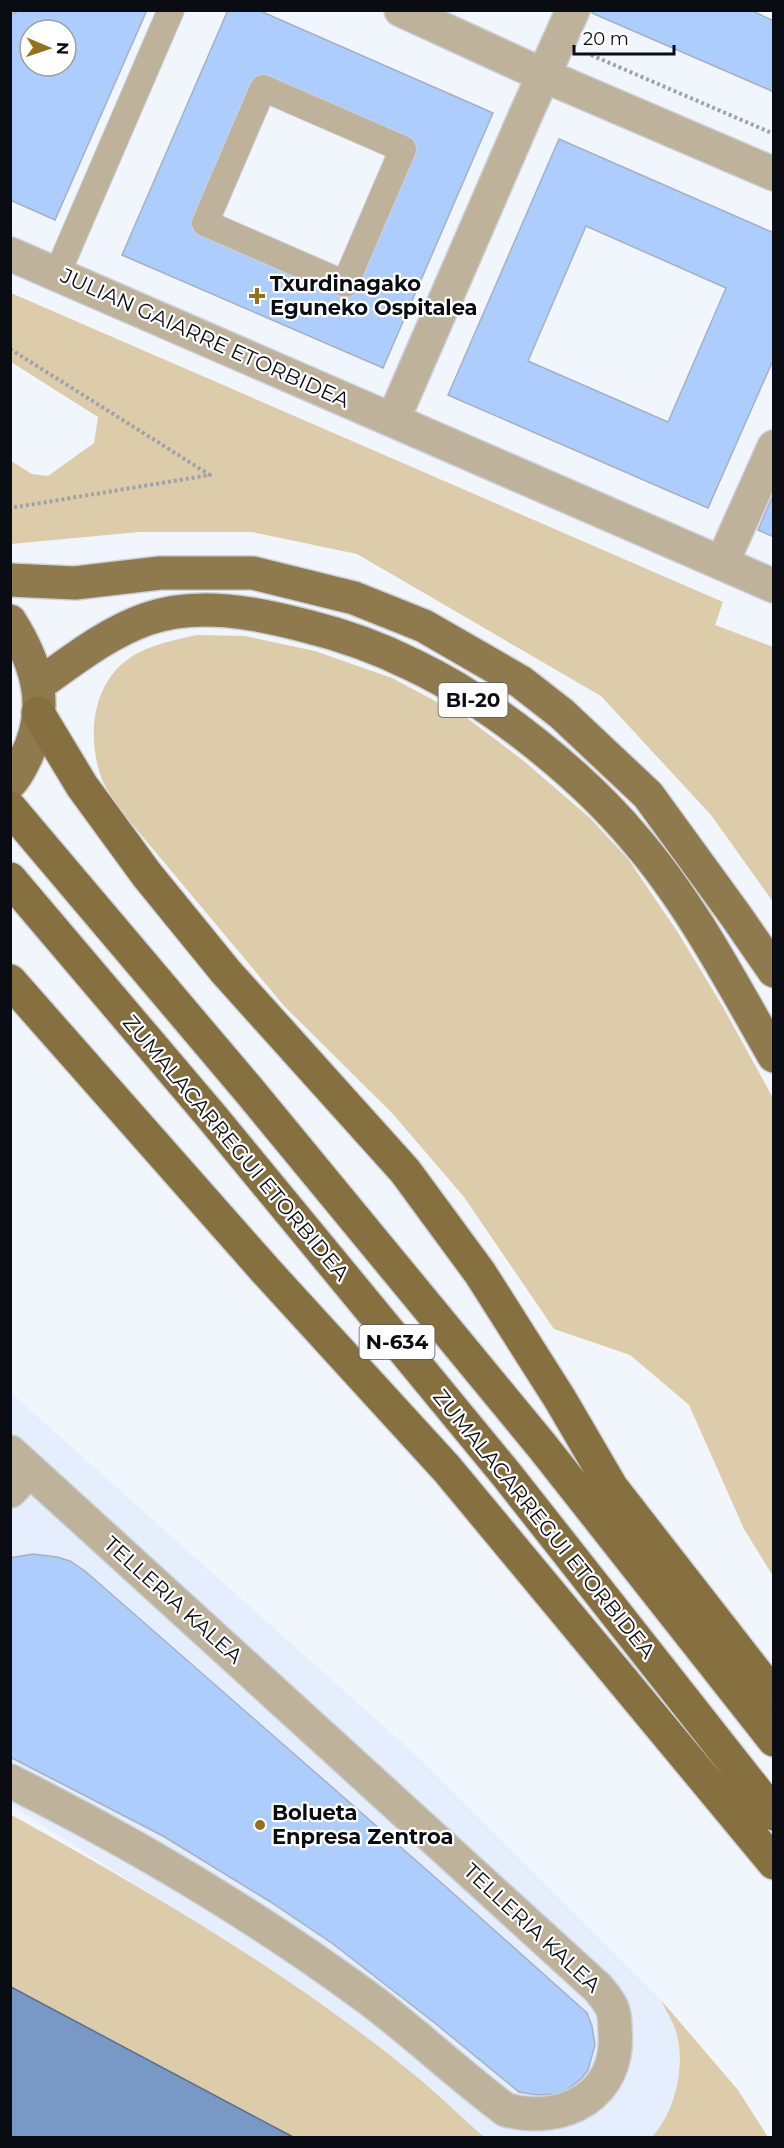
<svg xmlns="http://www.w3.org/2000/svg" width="784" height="2148" font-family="Montserrat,sans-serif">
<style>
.built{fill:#e4eefd}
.green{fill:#ddcca9}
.water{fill:#7898c6;stroke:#576e90;stroke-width:1.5}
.building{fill:#accdfd;stroke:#a5b1c2;stroke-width:1.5;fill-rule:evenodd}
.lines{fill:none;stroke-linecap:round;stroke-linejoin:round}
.pedestrian-casing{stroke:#ccd1d8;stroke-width:28}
.minor-casing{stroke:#ccd1d8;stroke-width:36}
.primary-casing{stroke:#ccd1d8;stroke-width:36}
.trunk-casing{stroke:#ccd1d8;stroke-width:36}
.path{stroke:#9ea3aa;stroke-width:4;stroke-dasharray:3 3;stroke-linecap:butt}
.pedestrian{stroke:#beb29b;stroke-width:26}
.minor{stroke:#beb29b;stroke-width:33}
.primary{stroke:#8f7a4e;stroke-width:33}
.trunk{stroke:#867040;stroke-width:33}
.poi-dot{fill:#95721a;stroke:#fff;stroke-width:2}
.labels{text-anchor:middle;stroke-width:4.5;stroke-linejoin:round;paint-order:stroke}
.shield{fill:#fff;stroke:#53565a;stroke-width:1.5}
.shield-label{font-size:20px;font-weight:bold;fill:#090d13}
.poi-label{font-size:21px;font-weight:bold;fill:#090d13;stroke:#fff;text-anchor:start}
.street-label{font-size:21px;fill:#090d13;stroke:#fff}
</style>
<rect width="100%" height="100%" fill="#f1f6fd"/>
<path class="built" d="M10,1392L419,1758L661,2000L677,2034L680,2070L674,2100L662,2126L652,2137H483L280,1977L11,1805Z"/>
<g class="green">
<path d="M11,293L723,602L715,625L773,647V902L711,815L601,696L357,554L252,532H139L11,544V461L32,474L48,476L94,443L98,417L11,362Z"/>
<path d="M197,635L245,636L315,651L392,678L467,718L525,762L590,818L628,859L677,931L723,1007L773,1098V1576L744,1529L689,1405L630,1355L554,1329L464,1197L392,1113L285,1007L117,806C112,796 103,785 100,774C87,733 93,682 131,657C151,644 175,640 197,635Z"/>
<path d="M10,1814C153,1894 297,1977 423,2082C444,2100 463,2119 484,2137H293L11,1987Z"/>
<path d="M661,2000L738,2090L768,2137H652C675,2111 685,2069 677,2035C674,2023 666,2011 661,2000Z"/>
</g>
<path class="water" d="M11,1987L293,2137H11Z"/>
<g class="building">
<path d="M20,10H147L55,220L10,200V15ZM30,30H66V66H30Z"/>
<path d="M228,10H258L493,113L383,368L122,255ZM263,88L403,149L345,284L205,223Z"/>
<path d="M593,10H750L774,21V92L592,13Z"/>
<path d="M559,139L774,233V358L708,508L448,395ZM586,226L726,288L668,422L528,361Z"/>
<path d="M774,493V537L758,530Z"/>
<path d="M33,1554L57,1557L70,1561L85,1571L445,1886L587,2013L592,2026L595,2045L588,2070L582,2078L567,2090L556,2094L537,2095L519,2092L436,2024L333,1944L269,1901L163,1836L10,1757V1558Z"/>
</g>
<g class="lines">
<defs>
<g id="pedestrian">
<path d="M263,88L403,149L345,284L205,223Z"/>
<path d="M57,274L171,10"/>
</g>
<g id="minor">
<path d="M401,10L543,75L774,174"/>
<path d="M10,254L774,586"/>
<path d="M393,420L526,114L573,10"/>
<path d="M722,563L774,447"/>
<path d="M10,1452L598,1988C603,1994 611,2003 613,2011C615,2017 615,2024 615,2030C621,2095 564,2125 506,2110C459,2075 416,2034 368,1998C255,1915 136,1844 10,1781"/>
<path d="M10,1491L30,1470"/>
</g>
<g id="primary">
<path d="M10,580L75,583L160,573H253L354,598L424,626L521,682L562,714L648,795L736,916L774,971"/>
<path d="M10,621C38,665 51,710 25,759C21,767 17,776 10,783"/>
<path d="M38,685C72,661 107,633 147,619C197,601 257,613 306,626C343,635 379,648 413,665C491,702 581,774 636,840C691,904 732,983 774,1056"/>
</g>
<g id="trunk">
<path d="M38,713L82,786L147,875L226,972L405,1171L480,1273L560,1399L612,1488L774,1696"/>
<path d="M10,808L247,1088L542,1446L774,1740"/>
<path d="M10,879L212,1117L506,1474L774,1814"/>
<path d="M10,981L266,1271L447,1469L774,1863"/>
</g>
</defs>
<use href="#pedestrian" class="pedestrian-casing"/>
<use href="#minor" class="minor-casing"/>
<use href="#primary" class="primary-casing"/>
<use href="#trunk" class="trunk-casing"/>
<g class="path">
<path d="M591,55L774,134"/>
<path d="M10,349L210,475L10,508"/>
</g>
<use href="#pedestrian" class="pedestrian"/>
<use href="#minor" class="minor"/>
<use href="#primary" class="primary"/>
<use href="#trunk" class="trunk"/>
</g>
<g class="poi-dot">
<path d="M254 287h6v6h6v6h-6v6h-6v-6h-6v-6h6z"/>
<circle cx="260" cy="1825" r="6"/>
</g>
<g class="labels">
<g class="shield">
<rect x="438.5" y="683" width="69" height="34" rx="4.5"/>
<rect x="359.5" y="1325" width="75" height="34" rx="4.5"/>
</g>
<g class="shield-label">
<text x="473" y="707">BI-20</text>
<text x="397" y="1349">N-634</text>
</g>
<g class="poi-label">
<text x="270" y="291">Txurdinagako<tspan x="270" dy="24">Eguneko Ospitalea</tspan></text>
<text x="272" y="1820">Bolueta<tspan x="272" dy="24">Enpresa Zentroa</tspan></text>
</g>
<g class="street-label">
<text transform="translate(205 338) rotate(24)" y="7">JULIAN GAIARRE ETORBIDEA</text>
<text transform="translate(236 1148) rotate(50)" y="7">ZUMALACARREGUI ETORBIDEA</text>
<text transform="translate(544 1524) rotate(51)" y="7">ZUMALACARREGUI ETORBIDEA</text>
<text transform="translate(173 1600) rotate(42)" y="7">TELLERIA KALEA</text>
<text transform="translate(532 1928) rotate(43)" y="7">TELLERIA KALEA</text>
</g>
</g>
<rect width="784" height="2148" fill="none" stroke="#090d13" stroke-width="24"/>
<g transform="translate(48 48) rotate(92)"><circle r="28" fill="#ffffff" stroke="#9d9ea1" stroke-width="1.5"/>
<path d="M0-4.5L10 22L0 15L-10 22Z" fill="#95721a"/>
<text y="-9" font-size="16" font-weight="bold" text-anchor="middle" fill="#090d13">N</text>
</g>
<path d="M574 45v9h100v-9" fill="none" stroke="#090d13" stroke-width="3"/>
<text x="583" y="45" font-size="18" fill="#090d13" stroke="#ffffff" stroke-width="4.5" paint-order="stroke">20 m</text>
</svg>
